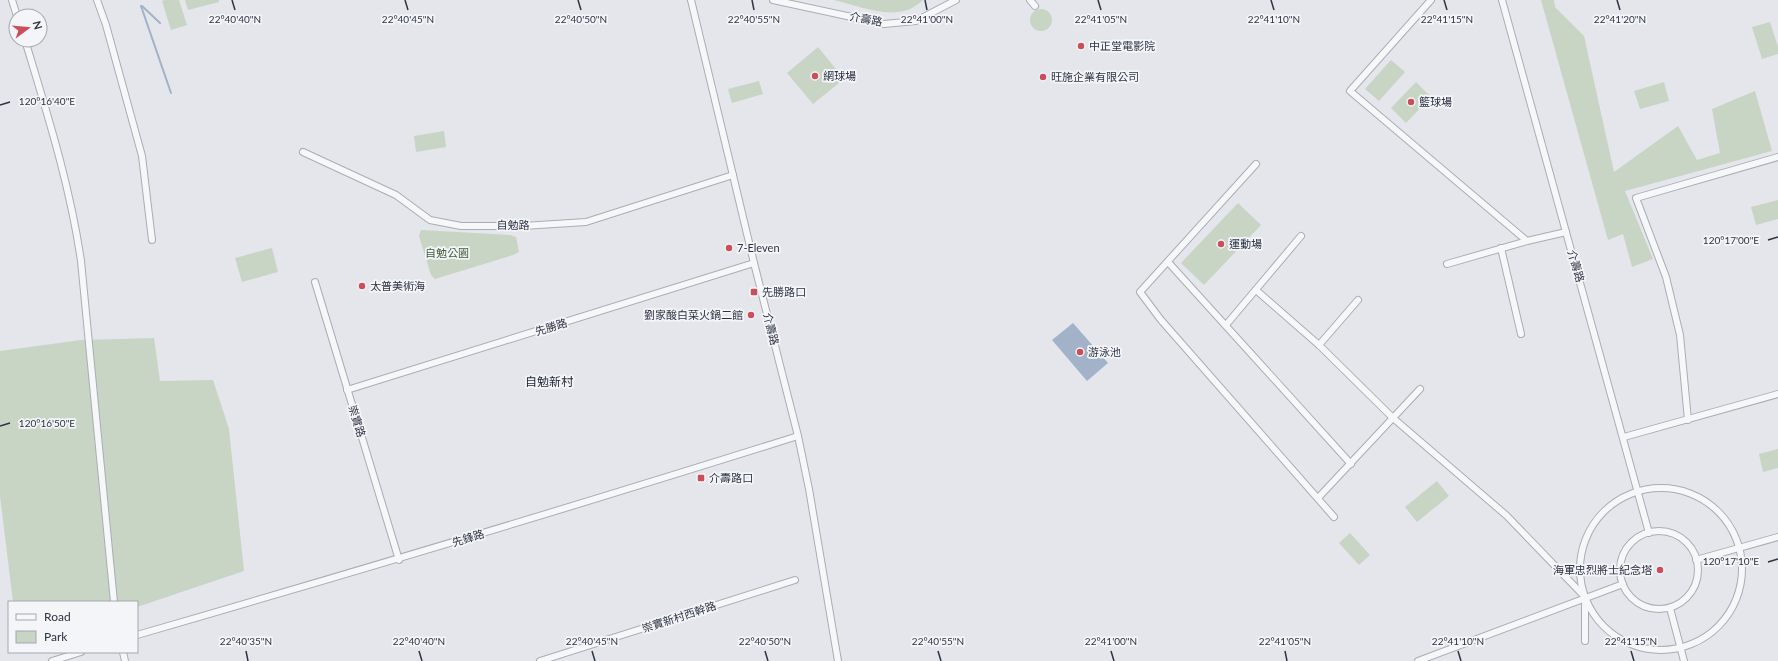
<svg xmlns="http://www.w3.org/2000/svg" width="1778" height="661" font-family="Lato,'Noto Sans TC',sans-serif">
<style>
.green{fill:#c8d5c5}
.water{fill:#a1b2c9}
.lines{fill:none;stroke-linecap:round;stroke-linejoin:round}
.stream{stroke:#a1b2c9;stroke-width:2}
.minor-casing{stroke:#a9adb5;stroke-width:8}
.minor{stroke:#f6f7f9;stroke-width:6}
.ticks{fill:none;stroke:#2c3343;stroke-width:1.5}
.poi-dot{fill:#ca4f5a;stroke:#f4f5f8;stroke-width:1.5}
.labels{text-anchor:middle;stroke-width:3.5;stroke-linejoin:round;paint-order:stroke}
.street-label{font-size:11px;fill:#2c3343;stroke:#f4f5f8}
.poi-label{font-size:11px;fill:#2c3343;stroke:#f4f5f8;text-anchor:start}
.park-label{font-size:11px;fill:#3e5e3a;stroke:#f4f5f8}
.neighbourhood-label{font-size:12px;fill:#1e2434;stroke:#f4f5f8}
.ticks-label{font-size:10px;text-anchor:middle;fill:#2c3343;stroke:#f4f5f8;stroke-width:3.5;stroke-linejoin:round;paint-order:stroke}
</style>
<rect width="100%" height="100%" fill="#e4e6eb"/>
<g class="green">
<path d="M165,0H179L187,25L171,30L162,1Z"/>
<path d="M185,0H219V2L188,10Z"/>
<path d="M834,0H923C899,24 863,7 834,0Z"/>
<path d="M1541,0H1554L1555,7L1584,36L1614,172L1678,126L1697,160L1720,153L1712,109L1755,91L1772,151L1625,191L1653,259L1632,267L1623,234L1608,240Z"/>
<circle cx="1041" cy="20" r="11"/>
<path d="M1770,22L1778,47V54L1762,59L1752,27Z"/>
<path d="M818,47L844,79L813,104L787,73Z"/>
<path d="M1391,60L1405,72L1379,101L1365,89Z"/>
<path d="M759,81L763,94L732,103L728,89Z"/>
<path d="M1416,82L1431,97L1406,123L1391,108Z"/>
<path d="M1664,82L1669,101L1640,109L1634,91Z"/>
<path d="M444,131L446,147L416,152L414,136Z"/>
<path d="M1778,200V219L1756,225L1751,207Z"/>
<path d="M1238,203L1261,225L1204,285L1181,263Z"/>
<path d="M421,230L510,235L516,237L519,252L513,255L435,279L431,275L419,236Z"/>
<path d="M272,248L278,272L242,282L235,258Z"/>
<path d="M154,338L160,381L213,380L229,429L244,571L137,607V602H13L0,496V351L81,340Z"/>
<path d="M1778,449V468L1763,472L1759,454Z"/>
<path d="M1437,481L1449,496L1417,522L1405,507Z"/>
<path d="M1350,533L1370,555L1359,565L1339,543Z"/>
</g>
<path class="water" d="M1073,323L1108,363L1087,381L1052,340Z"/>
<g class="lines">
<g class="stream">
<path d="M141,6L171,93"/>
<path d="M142,6L160,23"/>
</g>
<defs>
<g id="minor">
<path d="M12,0L17,16"/>
<path d="M97,0L106,25L142,156L152,240"/>
<path d="M691,0L754,263L798,436L809,489L838,661"/>
<path d="M773,0L884,24L916,21L956,0"/>
<path d="M1030,0L1035,6"/>
<path d="M1431,0L1350,91L1527,241L1566,232"/>
<path d="M1502,0L1649,533"/>
<path d="M25,40C47,113 70,185 81,261L114,602"/>
<path d="M303,152L396,195L430,220L461,226H523L586,222L733,175"/>
<path d="M1256,164L1140,292L1161,320L1334,517"/>
<path d="M1501,248L1521,334"/>
<path d="M1168,262L1351,464"/>
<path d="M1447,264L1527,241"/>
<path d="M315,282L399,560"/>
<path d="M1256,290L1319,345L1393,418L1507,516L1585,597V641"/>
<path d="M1226,325L1301,236"/>
<path d="M1319,345L1358,300"/>
<path d="M347,390L754,263"/>
<path d="M1688,420L1680,335L1666,277L1636,198L1778,157"/>
<path d="M1624,437L1778,394"/>
<circle cx="1661" cy="569" r="81"/>
<path d="M1318,498L1420,389"/>
<circle cx="1659" cy="570" r="39"/>
<path d="M1696,560L1778,537"/>
<path d="M1670,608L1684,661"/>
<path d="M137,635C358,571 579,505 798,436"/>
<path d="M123,652L125,661"/>
<path d="M52,661L81,652"/>
<path d="M540,661L795,580"/>
<path d="M1418,661L1623,584"/>
</g>
</defs>
<use href="#minor" class="minor-casing"/>
<use href="#minor" class="minor"/>
</g>
<path class="ticks" d="M232,0L235,10M405,0L408,10M578,0L581,10M752,0L754,10M925,0L927,10M1098,0L1101,10M1271,0L1274,10M1444,0L1447,10M1617,0L1620,10M0,105L10,102M1768,240L1778,237M0,426L10,423M1768,562L1778,559M246,651L248,661M419,651L422,661M592,651L595,661M765,651L768,661M938,651L941,661M1111,651L1114,661M1285,651L1287,661M1458,651L1461,661M1631,651L1634,661"/>
<g class="poi-dot">
<circle cx="1081" cy="46" r="4"/>
<circle cx="815" cy="76" r="4"/>
<circle cx="1043" cy="77" r="4"/>
<circle cx="1411" cy="102" r="4"/>
<circle cx="1221" cy="244" r="4"/>
<circle cx="729" cy="248" r="4"/>
<circle cx="362" cy="286" r="4"/>
<rect x="750" y="288" width="8" height="8" rx="2"/>
<circle cx="751" cy="315" r="4"/>
<circle cx="1080" cy="352" r="4"/>
<rect x="697" y="474" width="8" height="8" rx="2"/>
<circle cx="1660" cy="570" r="4"/>
</g>
<g class="labels">
<g class="street-label">
<text transform="translate(866 19) rotate(11)" y="4">介壽路</text>
<text transform="translate(513 225) rotate(1)" y="4">自勉路</text>
<text transform="translate(1576 266) rotate(74)" y="4">介壽路</text>
<text transform="translate(551 327) rotate(-17)" y="4">先勝路</text>
<text transform="translate(771 329) rotate(76)" y="4">介壽路</text>
<text transform="translate(357 421) rotate(73)" y="4">崇實路</text>
<text transform="translate(468 538) rotate(-17)" y="4">先鋒路</text>
<text transform="translate(679 617) rotate(-18)" y="4">崇實新村西幹路</text>
</g>
<g class="poi-label">
<text x="1089" y="50">中正堂電影院</text>
<text x="823" y="80">網球場</text>
<text x="1051" y="81">旺施企業有限公司</text>
<text x="1419" y="106">籃球場</text>
<text x="1229" y="248">運動場</text>
<text x="737" y="252">7-Eleven</text>
<text x="370" y="290">太普美術海</text>
<text x="762" y="296">先勝路口</text>
<text x="743" y="319" text-anchor="end">劉家酸白菜火鍋二館</text>
<text x="1088" y="356">游泳池</text>
<text x="709" y="482">介壽路口</text>
<text x="1652" y="574" text-anchor="end">海軍忠烈將士紀念塔</text>
</g>
<g class="park-label">
<text x="447" y="257">自勉公園</text>
</g>
<g class="neighbourhood-label">
<text x="549" y="386">自勉新村</text>
</g>
</g>
<g class="ticks-label">
<text x="235" y="23">22°40'40"N</text>
<text x="408" y="23">22°40'45"N</text>
<text x="581" y="23">22°40'50"N</text>
<text x="754" y="23">22°40'55"N</text>
<text x="927" y="23">22°41'00"N</text>
<text x="1101" y="23">22°41'05"N</text>
<text x="1274" y="23">22°41'10"N</text>
<text x="1447" y="23">22°41'15"N</text>
<text x="1620" y="23">22°41'20"N</text>
<text x="47" y="105">120°16'40"E</text>
<text x="1731" y="244">120°17'00"E</text>
<text x="47" y="427">120°16'50"E</text>
<text x="1731" y="565">120°17'10"E</text>
<text x="246" y="645">22°40'35"N</text>
<text x="419" y="645">22°40'40"N</text>
<text x="592" y="645">22°40'45"N</text>
<text x="765" y="645">22°40'50"N</text>
<text x="938" y="645">22°40'55"N</text>
<text x="1111" y="645">22°41'00"N</text>
<text x="1285" y="645">22°41'05"N</text>
<text x="1458" y="645">22°41'10"N</text>
<text x="1631" y="645">22°41'15"N</text>
</g>
<rect x="8" y="601" width="130" height="52" fill="#f4f5f8" stroke="#a4a7b0"/>
<rect x="16" y="614" width="20" height="6" fill="#f6f7f9" stroke="#a4a7b0"/>
<text x="44" y="621" font-size="12" fill="#2c3343">Road</text>
<rect x="16" y="631" width="20" height="12" fill="#c8d5c5" stroke="#a4a7b0"/>
<text x="44" y="641" font-size="12" fill="#2c3343">Park</text>
<g transform="translate(28 28) rotate(74)"><circle r="19" fill="#f4f5f8" stroke="#a4a7b0"/>
<path d="M0-3L7 15L0 10L-7 15Z" fill="#ca4f5a"/>
<text y="-6" font-size="11" font-weight="bold" text-anchor="middle" fill="#2c3343">N</text>
</g>
</svg>
